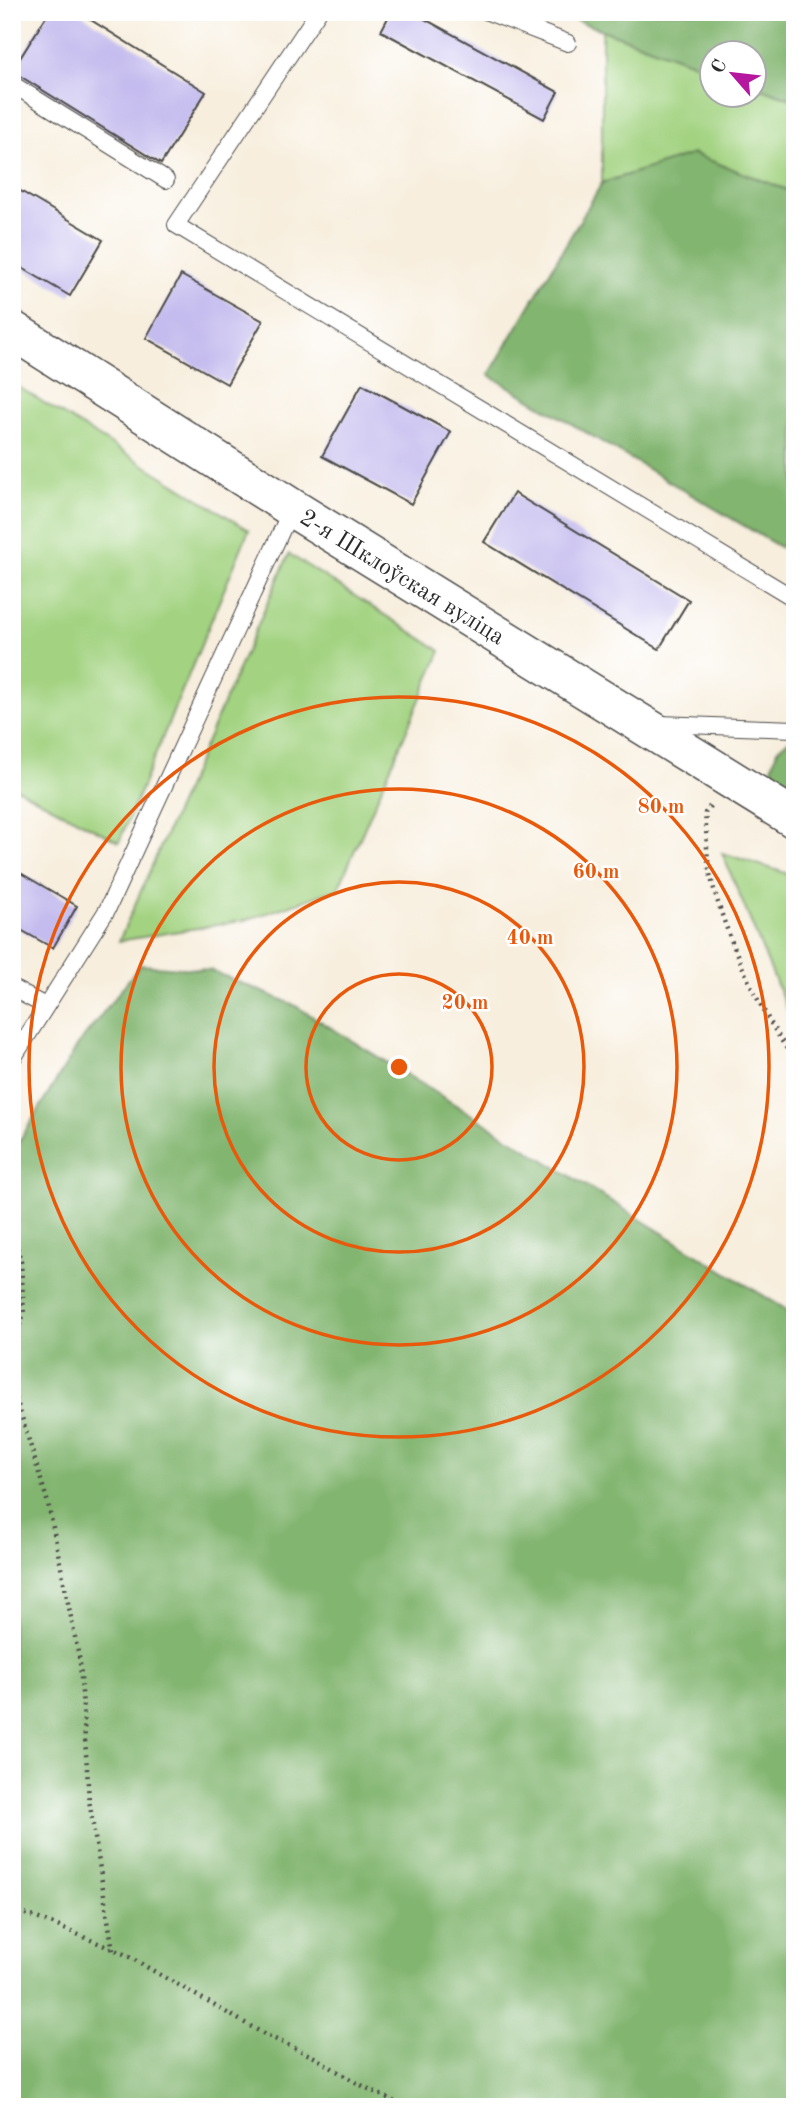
<svg xmlns="http://www.w3.org/2000/svg" width="807" height="2119" font-family="'Old Standard TT',serif">
<style>
.green{fill:#a3d381;stroke:#677f56;stroke-width:2}
.forest{fill:#82b56f;stroke:#56704d;stroke-width:2}
.building{fill:#c4bcee}
.lines{fill:none;stroke-linecap:round;stroke-linejoin:round}
.lane-casing{stroke:#4a4846;stroke-width:18}
.secondary-casing{stroke:#4a4846;stroke-width:41}
.path{stroke:#4a4846;stroke-width:4.5;stroke-dasharray:2 5;stroke-linecap:butt}
.lane{stroke:#fff;stroke-width:16}
.secondary{stroke:#fff;stroke-width:38}
.ring{fill:none;stroke:#e8590c;stroke-width:3.5}
.labels{text-anchor:middle;stroke-width:5;stroke-linejoin:round;paint-order:stroke}
.street-label{font-size:24px;fill:#2b2b2b;stroke:#fff}
.centre{fill:#e8590c;stroke:#fff;stroke-width:3.5}
.ring-label{font-size:21px;text-anchor:middle;font-weight:bold;fill:#e8590c;stroke:#fff;stroke-width:5;stroke-linejoin:round;paint-order:stroke}
</style>
<rect width="100%" height="100%" fill="#fff"/>
<filter id="ink" filterUnits="userSpaceOnUse"><feTurbulence type="fractalNoise" baseFrequency=".0143" numOctaves="2"/><feDisplacementMap in="SourceGraphic" scale="14" xChannelSelector="R" yChannelSelector="G"/><feConvolveMatrix kernelMatrix="1 2 1 2 8 2 1 2 1" color-interpolation-filters="sRGB"/></filter>
<filter id="wash" filterUnits="userSpaceOnUse"><feTurbulence type="fractalNoise" baseFrequency=".00686" numOctaves="4" result="noise"/><feDisplacementMap in="SourceGraphic" scale="28" xChannelSelector="R" yChannelSelector="G"/><feGaussianBlur stdDeviation="1.57" result="paint"/><feColorMatrix in="noise" values="0 0 0 0 0 0 0 0 0 0 0 0 0 0 0 0 0 1.4 0 .05"/><feComposite in="paint" operator="in"/></filter>
<g filter="url(#wash)">
<rect width="100%" height="100%" fill="#f7eedd"/>
<g class="green">
<path d="M602,30L712,70V94H754L755,86L795,100V193L693,154L602,183Z"/>
<path d="M12,383L249,530L119,842L12,786Z"/>
<path d="M289,554L441,651L338,889L246,920L119,941Z"/>
<path d="M722,853L795,876V1028Z"/>
</g>
<g class="forest">
<path d="M553,12H795V100L755,86L754,52H712V70Z"/>
<path d="M693,154L795,193V556L489,375L602,183Z"/>
<path d="M788,741L795,742V799L781,787L772,767L777,750Z"/>
<path d="M140,965L210,970L294,1005L795,1315V2107H12V1153L78,1045Z"/>
</g>
<g id="blocks">
<g class="building">
<path d="M49,12H78L206,92L161,164L12,71Z"/>
<path d="M391,12H412L558,92L544,119L381,31Z"/>
<path d="M12,186L103,240L70,296L12,262Z"/>
<path d="M181,275L263,321L227,384L146,338Z"/>
<path d="M362,384L451,432L411,504L322,456Z"/>
<path d="M514,493L689,600L659,649L484,542Z"/>
<path d="M12,868L77,906L53,948L12,925Z"/>
</g>
</g>
</g>
<g filter="url(#ink)">
<use href="#blocks" fill-opacity="0" stroke="#4a4846" stroke-width="2"/>
<g class="lines">
<defs>
<g id="lane">
<path d="M318,12L176,225L795,599"/>
<path d="M488,12L568,43"/>
<path d="M12,17L14,12"/>
<path d="M12,84L166,180"/>
<path d="M660,724L795,729"/>
<path d="M12,988L45,1006"/>
<path d="M12,1060L107,910L292,508"/>
</g>
<g id="secondary">
<path id="s1" d="M12,330L292,508L795,819"/>
</g>
</defs>
<use href="#lane" class="lane-casing"/>
<use href="#secondary" class="secondary-casing"/>
<g class="path">
<path d="M710,806L705,813C707,834 706,858 711,878C726,937 759,1012 795,1060"/>
<path d="M12,1227L21,1262L24,1314L12,1344"/>
<path d="M12,1385L48,1503L80,1662L89,1800L113,1951"/>
<path d="M12,1909L53,1924L124,1954L266,2035L314,2057L357,2083L405,2107"/>
</g>
<use href="#lane" class="lane"/>
<use href="#secondary" class="secondary"/>
</g>
</g>
<g class="ring">
<circle cx="399" cy="1067" r="93"/>
<circle cx="399" cy="1067" r="185"/>
<circle cx="399" cy="1067" r="278"/>
<circle cx="399" cy="1067" r="370"/>
</g>
<g class="labels">
<g class="street-label">
<text dy="8" stroke="none"><textPath href="#s1" startOffset="462">2-я Шклоўская вуліца</textPath></text>
</g>
</g>
<circle cx="399" cy="1067" r="10" class="centre"/>
<g class="ring-label">
<text x="661" y="813">80 m</text>
<text x="596" y="878">60 m</text>
<text x="530" y="944">40 m</text>
<text x="465" y="1009">20 m</text>
</g>
<rect width="807" height="2119" fill="none" stroke="#fff" stroke-width="42"/>
<g transform="translate(733 74) rotate(298)"><circle r="33" fill="#ffffff" stroke="#aaaaaa" stroke-width="2"/>
<path d="M0-5L12 26L0 18L-12 26Z" fill="#b5179e"/>
<text y="-10" font-size="19" font-weight="bold" text-anchor="middle" fill="#2b2b2b">С</text>
</g>
</svg>
